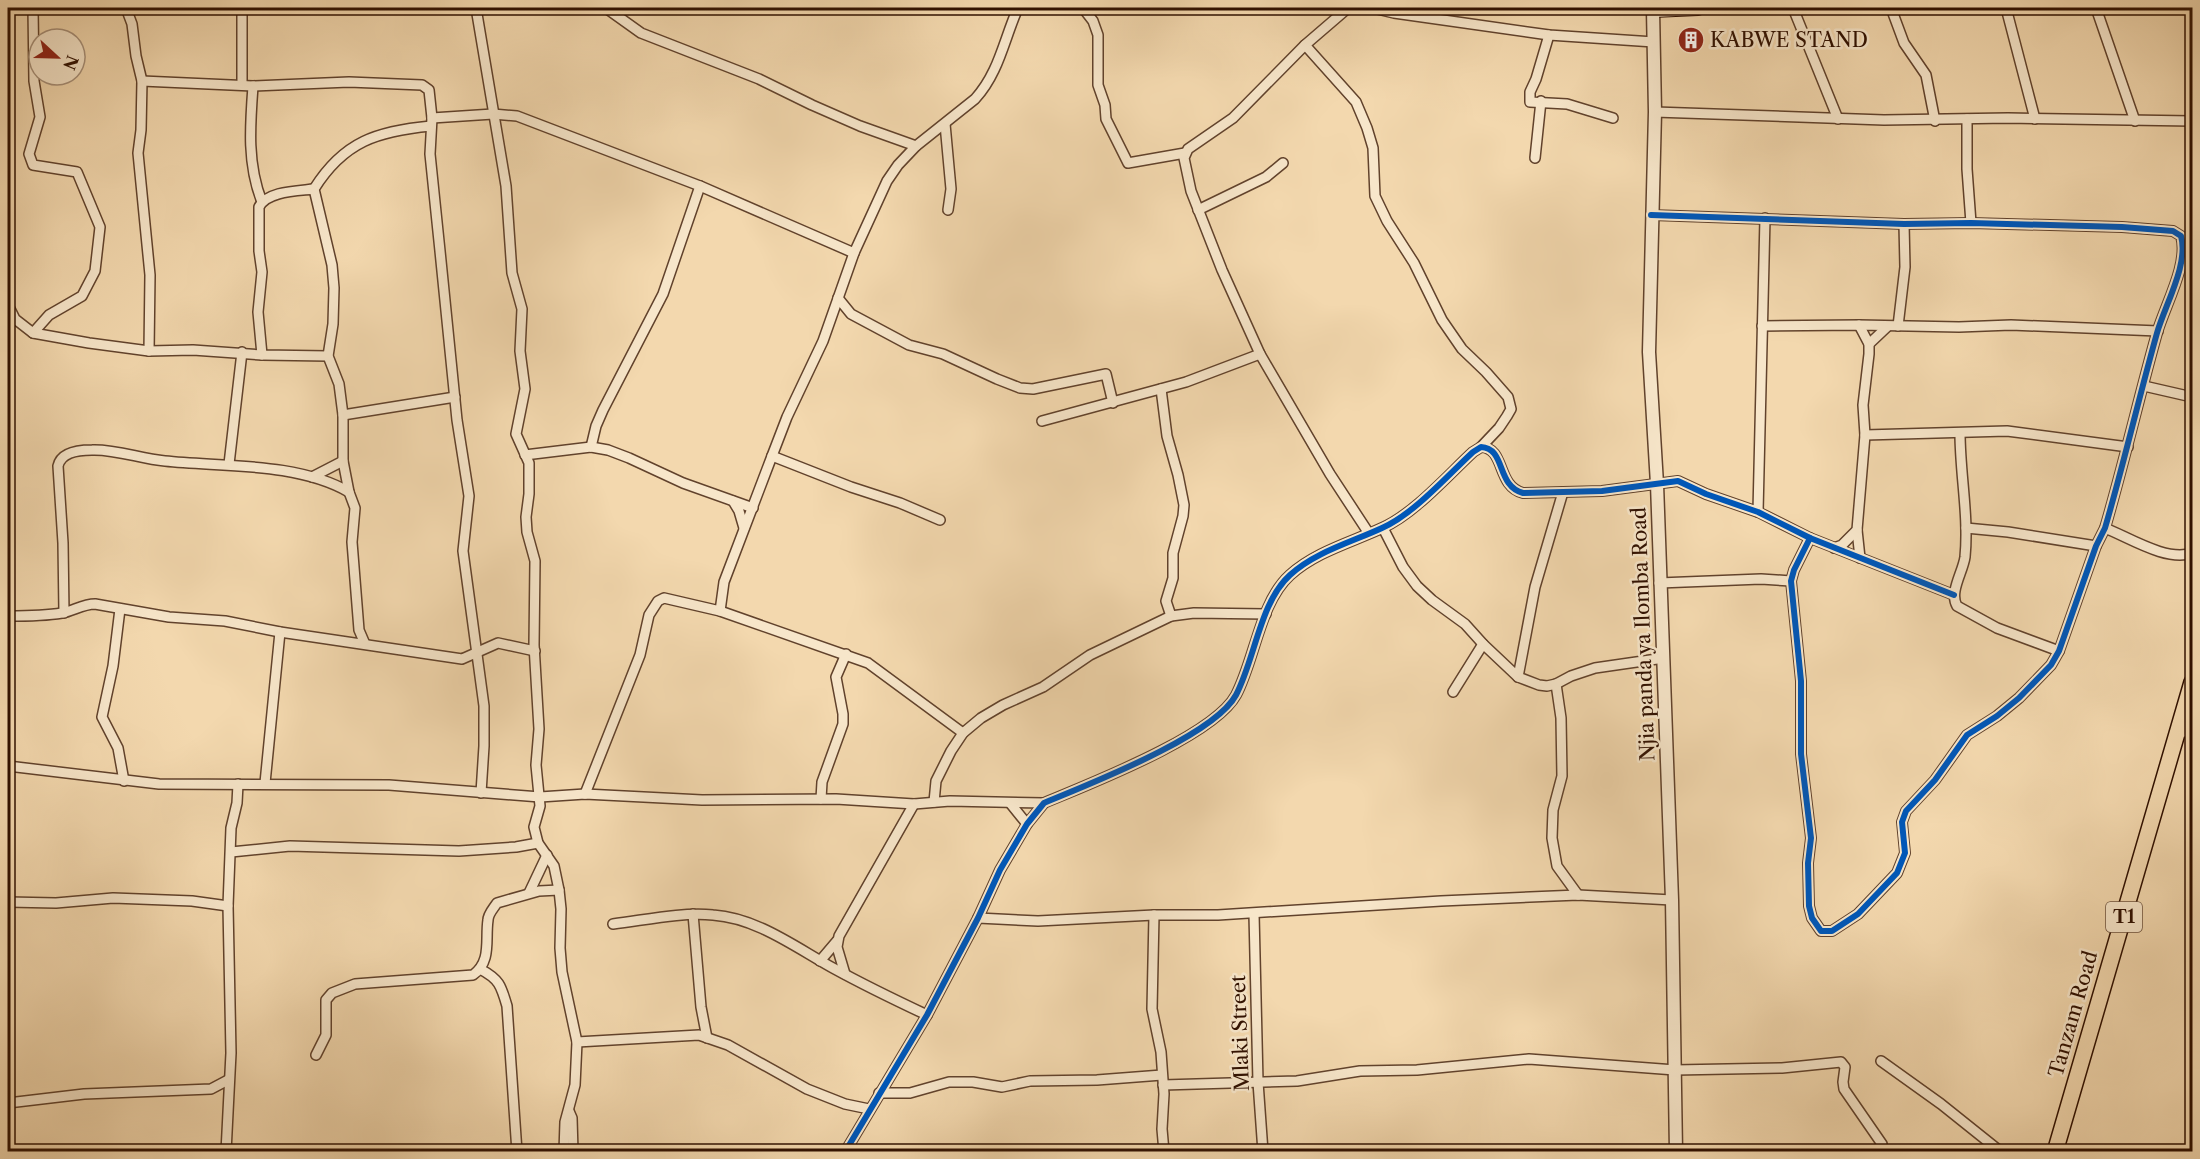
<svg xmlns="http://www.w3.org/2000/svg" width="2200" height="1159" font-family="'Libre Caslon Text',serif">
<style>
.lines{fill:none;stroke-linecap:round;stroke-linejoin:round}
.minor-casing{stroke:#61422c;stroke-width:12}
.tertiary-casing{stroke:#61422c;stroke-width:15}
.secondary-casing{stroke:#301000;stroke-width:16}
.trunk-casing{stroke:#301000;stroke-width:18}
.minor{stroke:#f7e6ca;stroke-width:9}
.tertiary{stroke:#f7e6ca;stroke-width:12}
.secondary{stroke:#f7e6ca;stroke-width:14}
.trunk{stroke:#f3d8ae;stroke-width:15}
.cycleway-casing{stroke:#f7e6ca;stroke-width:10}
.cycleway{stroke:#0057b8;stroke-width:6}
.labels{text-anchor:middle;stroke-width:5;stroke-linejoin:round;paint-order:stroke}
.shield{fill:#f7e6ca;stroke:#6c503d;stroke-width:1.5}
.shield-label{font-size:18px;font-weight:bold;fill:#301000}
.poi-label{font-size:20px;fill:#301000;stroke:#f7e6ca;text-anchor:start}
.street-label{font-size:20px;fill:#301000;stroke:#f7e6ca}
</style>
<rect width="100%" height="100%" fill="#f3d8ae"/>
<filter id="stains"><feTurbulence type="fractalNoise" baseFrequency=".00333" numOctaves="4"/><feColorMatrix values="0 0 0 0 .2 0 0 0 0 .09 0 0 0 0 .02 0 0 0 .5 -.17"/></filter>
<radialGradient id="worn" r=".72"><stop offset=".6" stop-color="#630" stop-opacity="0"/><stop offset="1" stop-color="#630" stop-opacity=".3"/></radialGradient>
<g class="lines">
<defs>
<g id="minor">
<path d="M126,8L132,24L136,56L142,81L141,130L138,153L150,275L149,351"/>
<path d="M476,8L506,186L512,273L522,309L520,351L525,389L516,434L529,463V494L526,517L527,532L535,561L534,645L539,729L536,765L540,806L534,827L538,843L554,866L559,890L561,909L560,948L562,972L577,1042L575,1085L565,1122L564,1152"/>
<path d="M606,8L641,33L759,79L812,105L860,126L916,146"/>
<path d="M1083,8L1093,21L1098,35V85L1105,105L1106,119L1128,163L1185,153"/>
<path d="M1348,8L1305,45L1233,118L1188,149L1184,158L1191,191L1222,270L1260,354L1330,474L1368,532"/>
<path d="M1373,8L1394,13L1549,35L1654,42"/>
<path d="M1793,8L1838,119"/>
<path d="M1891,8L1904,43L1926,75L1935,121"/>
<path d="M2006,8L2035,119"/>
<path d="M2096,8L2135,121"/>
<path d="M8,9L11,8"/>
<path d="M1549,35L1536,79L1530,92V102L1567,104L1613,118"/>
<path d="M1305,45L1356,102L1367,128L1373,148L1375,196L1387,221L1414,263L1442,320L1462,349L1486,372L1508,397L1511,409L1507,416L1499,428L1481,447"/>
<path d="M142,81L253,86L349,82L422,85L429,90L432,118L430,154L440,251L457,420L469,496L463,551L484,706V746L481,793"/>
<path d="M242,85V8"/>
<path d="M253,86C250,126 247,164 262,202"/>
<path d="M1655,112L1884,120L2008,118L2192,121"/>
<path d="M432,118L493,114L517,116L700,186L854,253"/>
<path d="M1967,119V169L1971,223"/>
<path d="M945,124L951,189L948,210"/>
<path d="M1535,158L1541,101"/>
<path d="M1198,210L1266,177L1283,163"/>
<path d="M1651,215L1904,224L1971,223L2122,227L2173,231L2181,236C2189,264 2165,305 2157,333C2139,397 2124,463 2105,528L2096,546L2059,651L2051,665L2019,698L1997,716L1967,735L1935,780L1906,811L1902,822L1905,853L1897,873L1858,914L1832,931H1821L1812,918L1809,906L1808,863L1811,838L1801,754V681L1791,581L1794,570L1810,538"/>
<path d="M838,298L851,314L909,345L943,354L997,379L1020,388L1033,389L1106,374L1113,403"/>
<path d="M8,305L15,319L33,333L89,343L149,351L193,350L262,355L328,356"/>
<path d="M1762,326L1859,325L1959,327L2011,325L2158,331"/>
<path d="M1898,326L1905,267L1904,224"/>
<path d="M33,333L49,315L82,296L95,271L100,227L77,172L33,165L29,154L40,117L34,81L33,8"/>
<path d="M1869,344L1887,327"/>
<path d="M262,355L258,312L262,272L259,251V207C267,191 298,191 314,189"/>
<path d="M2144,386L2192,397"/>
<path d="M1161,389L1167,436L1178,475L1184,505L1183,516L1173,553V578L1166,601L1171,616"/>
<path d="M343,415L455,397"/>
<path d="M1042,421L1186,382L1260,354"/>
<path d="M1960,433C1960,474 1969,516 1965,557C1963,572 1949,592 1957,606L1997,628L2059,651"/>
<path d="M1865,435L2007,431L2128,447"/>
<path d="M591,447L596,426L603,410L663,294L700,186"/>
<path d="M525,455L591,447L608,450L629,458L683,483L753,508"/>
<path d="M772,456L851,487L900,503L940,520"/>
<path d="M229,464L242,352"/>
<path d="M312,477L343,461"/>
<path d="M733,501L739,511L744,528"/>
<path d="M1758,512L1765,218"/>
<path d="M1383,528L1403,567L1417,586L1432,600L1465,624L1483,644L1518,677L1539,685L1547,686L1556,684L1571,676L1595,668L1664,658"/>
<path d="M1966,528L2008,532L2096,546"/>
<path d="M2105,528C2130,538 2167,562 2192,553"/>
<path d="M1857,530L1860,558"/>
<path d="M1834,548L1842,545L1857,530L1865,435L1863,405L1869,354V344L1859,325"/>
<path d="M1659,583L1761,579L1791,581"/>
<path d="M120,609L113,666L102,717L118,748L124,781"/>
<path d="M720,611L724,582L772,456L787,417L823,341L854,253L887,181L898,165L916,146L975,99C999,73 1004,39 1018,8"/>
<path d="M64,613L63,543L58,466C61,452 80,450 92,450C116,449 141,459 165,461C222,467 297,462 349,492"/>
<path d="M8,616C26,616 44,616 62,613C73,611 83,604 95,604L169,617L225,621L280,632L462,659L498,643L535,651"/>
<path d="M365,644L359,630L352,542L355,508L349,492L343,461V415L339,384L328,356L333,324L334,288L332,265L314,189C344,141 378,131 431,126"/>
<path d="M1518,677L1535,587L1563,492"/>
<path d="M1556,684L1561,718L1562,776L1553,810L1552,838L1557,866L1578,895"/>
<path d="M1453,692L1483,644"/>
<path d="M2178,731L2192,733"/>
<path d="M8,766L159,784L389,785L540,797L585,794L702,800L836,799L914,804L950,801L1044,803"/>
<path d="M265,783L280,632"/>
<path d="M585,794L640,655L649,615L658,601L664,598L720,611L868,663L963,733"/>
<path d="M821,799L822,782L843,724V714L836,677L846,654"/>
<path d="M934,802L936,781L951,751L963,733L981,718L1003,705L1043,687L1090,655L1171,616L1194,613L1266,614"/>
<path d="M1010,803L1027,824"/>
<path d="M231,852L290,846L459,851L516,847L538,843"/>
<path d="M529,893L547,855"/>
<path d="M8,902L56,903L113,898L192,901L228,906"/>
<path d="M693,914L701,1007L707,1038"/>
<path d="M1254,914L1258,1082L1263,1152"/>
<path d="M1154,915L1152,1009L1161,1052L1164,1094L1162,1129L1164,1152"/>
<path d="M978,918L1038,921L1154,915H1218L1441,901L1578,895L1672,900"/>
<path d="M613,924C646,920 680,912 713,915C757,918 795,947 833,968C864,985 895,1000 927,1015"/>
<path d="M820,961L837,941"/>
<path d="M480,969C499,979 501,985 507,1006L517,1152"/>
<path d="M845,974L837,947L839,936L914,804"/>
<path d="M577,1042L699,1035L728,1045L807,1089L845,1104L869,1109"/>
<path d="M316,1055L326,1035V1000L332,993L355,984L473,975C492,961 485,940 488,920C488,914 493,909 497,903L539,891L559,890"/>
<path d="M1881,1061L1941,1104L2001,1152"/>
<path d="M1163,1085L1297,1081L1360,1071L1417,1070L1529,1059L1675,1070L1782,1068L1841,1062L1845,1067L1843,1082L1844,1089L1882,1144"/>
<path d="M879,1093H910L949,1082H973L1002,1087L1030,1081L1097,1080L1162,1075"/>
<path d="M8,1103L84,1094L211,1089L228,1080"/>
<path d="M569,1111L572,1118L573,1152"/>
<path d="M226,1152L231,1053L228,906L231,828L237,803L238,784"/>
<path d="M845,1152L927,1015L978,918L1000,870L1027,824L1044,803C1089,784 1214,736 1236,695C1255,659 1260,602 1290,575C1315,552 1352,542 1382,528C1414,514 1448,475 1473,452L1481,447C1506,448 1496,486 1523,493L1602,491L1678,481L1706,494L1758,512L1810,538L1954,595"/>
</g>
<path id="tertiary" d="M1653,10L1655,112L1649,352L1657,484L1672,900L1676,1152"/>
<path id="secondary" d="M1653,8V10L1698,8"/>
<path id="trunk" d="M2055,1152L2192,682"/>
</defs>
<use href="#minor" class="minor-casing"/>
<use href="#tertiary" class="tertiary-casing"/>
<use href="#secondary" class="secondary-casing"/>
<use href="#trunk" class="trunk-casing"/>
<use href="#minor" class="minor"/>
<use href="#tertiary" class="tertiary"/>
<use href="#secondary" class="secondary"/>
<use href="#trunk" class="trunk"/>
<defs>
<g id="cycleway">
<path d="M1651,215L1904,224L1971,223L2122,227L2173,231L2181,236C2189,264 2165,305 2157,333C2139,397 2124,463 2105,528L2096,546L2059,651L2051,665L2019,698L1997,716L1967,735L1935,780L1906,811L1902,822L1905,853L1897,873L1858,914L1832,931H1821L1812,918L1809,906L1808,863L1811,838L1801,754V681L1791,581L1794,570L1810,538"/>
<path d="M845,1152L927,1015L978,918L1000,870L1027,824L1044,803C1089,784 1214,736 1236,695C1255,659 1260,602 1290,575C1315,552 1352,542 1382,528C1414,514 1448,475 1473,452L1481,447C1506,448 1496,486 1523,493L1602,491L1678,481L1706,494L1758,512L1810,538L1954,595"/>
</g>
</defs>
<use href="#cycleway" class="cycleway-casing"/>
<use href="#cycleway" class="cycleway"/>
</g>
<defs>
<symbol id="building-disc" viewBox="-11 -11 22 22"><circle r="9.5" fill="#8f2418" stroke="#f7e6ca"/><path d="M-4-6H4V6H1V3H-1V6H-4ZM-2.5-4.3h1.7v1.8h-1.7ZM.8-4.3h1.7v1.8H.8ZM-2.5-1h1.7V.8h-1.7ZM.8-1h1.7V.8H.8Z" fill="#fff"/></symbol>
</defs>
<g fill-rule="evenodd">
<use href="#building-disc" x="1676" y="25" width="30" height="30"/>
</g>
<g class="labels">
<rect class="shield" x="2106" y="902" width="36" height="30" rx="4.5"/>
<g class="shield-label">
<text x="2124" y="923">T1</text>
</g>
<g class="poi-label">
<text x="1710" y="47">KABWE STAND</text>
</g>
<g class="street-label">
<text transform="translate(1643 634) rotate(-92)" y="7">Njia panda ya Ilomba Road</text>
<text transform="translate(2073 1014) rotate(-74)" y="7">Tanzam Road</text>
<text transform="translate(1240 1033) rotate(-92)" y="7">Mlaki Street</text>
</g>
</g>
<rect width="2200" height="1159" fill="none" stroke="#f3d8ae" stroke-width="30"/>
<rect x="9" y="9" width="2182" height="1141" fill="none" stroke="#301000" stroke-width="3"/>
<rect x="15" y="15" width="2170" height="1129" fill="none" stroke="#301000" stroke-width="1.5"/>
<g transform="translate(57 57) rotate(112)"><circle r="28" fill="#f7e6ca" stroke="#a79079" stroke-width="1.5"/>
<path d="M0-4.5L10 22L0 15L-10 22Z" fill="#8f2418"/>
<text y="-9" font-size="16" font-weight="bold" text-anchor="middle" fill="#301000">N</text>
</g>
<rect width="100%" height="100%" filter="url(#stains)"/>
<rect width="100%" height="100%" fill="url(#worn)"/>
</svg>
